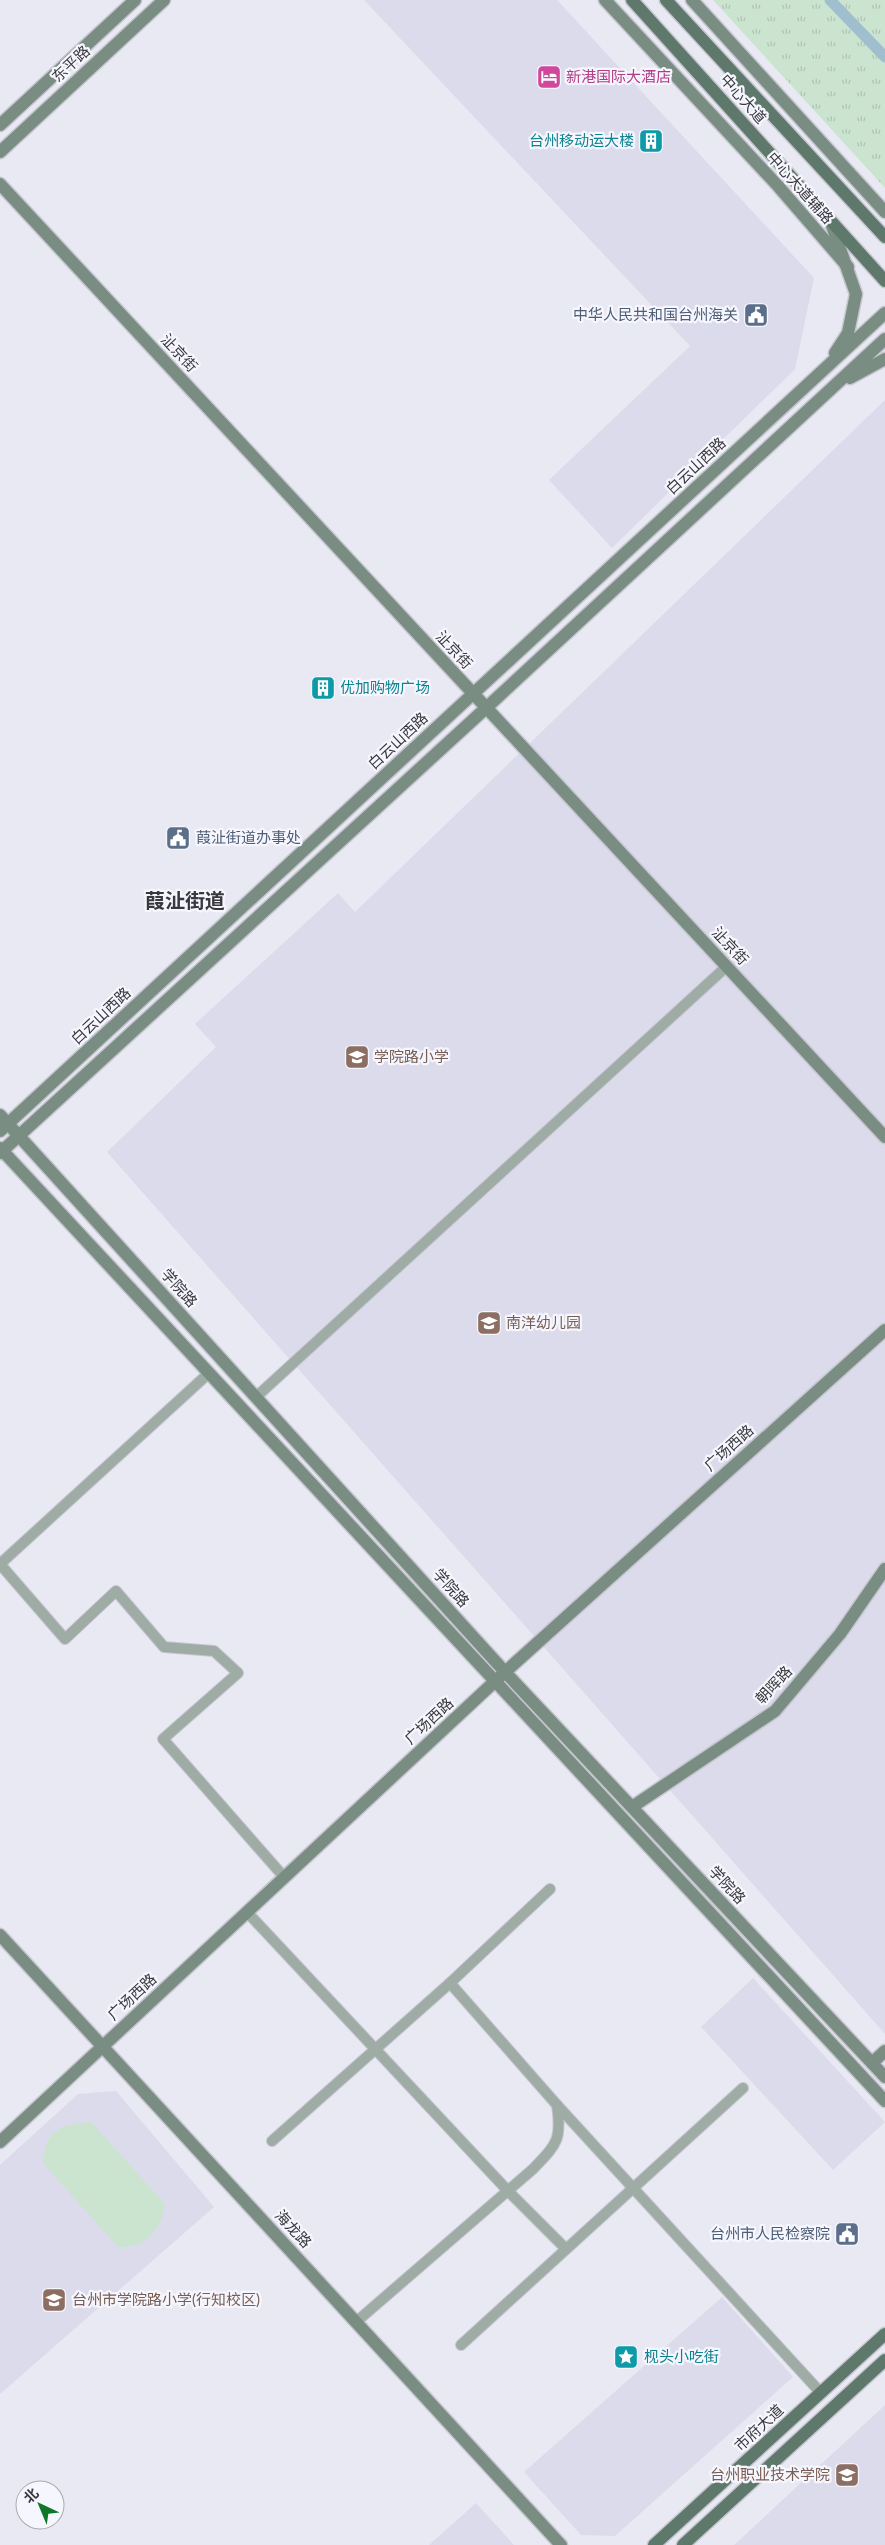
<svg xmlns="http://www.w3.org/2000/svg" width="885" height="2545" font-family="Lato,'Noto Sans SC',sans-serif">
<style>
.built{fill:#dbdbec}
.park{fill:url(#park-tufts)}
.garden{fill:#cbe4d0}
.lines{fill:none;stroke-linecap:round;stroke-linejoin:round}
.canal{stroke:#9fbece;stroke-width:11}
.street-casing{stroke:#c6c6cf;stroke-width:12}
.secondary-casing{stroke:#c6c6cf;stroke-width:15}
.primary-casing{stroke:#c6c6cf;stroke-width:15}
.street{stroke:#9eaca5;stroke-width:10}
.secondary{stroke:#798d83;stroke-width:12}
.primary{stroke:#5e786c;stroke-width:12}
.labels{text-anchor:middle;stroke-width:4.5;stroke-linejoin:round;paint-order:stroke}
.street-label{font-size:15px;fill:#39393d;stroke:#f6f6fe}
.hotel-label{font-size:15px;fill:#b23c85;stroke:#f6f6fe;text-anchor:start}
.culture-label{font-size:15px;fill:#0d838f;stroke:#f6f6fe;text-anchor:start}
.service-label{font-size:15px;fill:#4e5e75;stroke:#f6f6fe;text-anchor:end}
.education-label{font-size:15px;fill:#785e54;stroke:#f6f6fe;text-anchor:start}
.district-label{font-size:20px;font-weight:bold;fill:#39393d;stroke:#f6f6fe}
</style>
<defs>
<pattern id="park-tufts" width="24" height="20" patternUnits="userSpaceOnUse" patternTransform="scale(1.25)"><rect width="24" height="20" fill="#cbe4d0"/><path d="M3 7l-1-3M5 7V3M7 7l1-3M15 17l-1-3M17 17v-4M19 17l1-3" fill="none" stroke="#afc4b4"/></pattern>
</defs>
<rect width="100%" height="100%" fill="#e9e9f3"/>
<g class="built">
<path d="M364,0H557L814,278L795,369L612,548L549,480L690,346Z"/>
<path d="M885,400V2034L107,1152L216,1047L195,1024L338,893L355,912Z"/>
<path d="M753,1978L885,2122L833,2170L701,2027Z"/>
<path d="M116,2091L214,2207L0,2394V2165L78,2094Z"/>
<path d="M722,2297L793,2377L615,2536L581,2535L524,2472Z"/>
<path d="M885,2405V2545H734Z"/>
<path d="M476,2503L514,2545H429Z"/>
</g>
<path class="park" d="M713,0H885V188Z"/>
<path class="garden" d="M91,2122L165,2204C163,2229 144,2249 118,2247L43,2163C45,2130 60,2124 91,2122Z"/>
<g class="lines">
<path class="canal" d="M830,0L885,57"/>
<defs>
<g id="street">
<path d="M256,1397L726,967"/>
<path d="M0,1564L65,1639L116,1591L164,1647L214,1651L238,1673L163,1739L284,1877"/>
<path d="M0,1564L209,1373"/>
<path d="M247,1912L508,2191L566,2249"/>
<path d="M450,1983L557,2105L821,2393"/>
<path d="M272,2141L450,1983L550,1889"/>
<path d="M356,2322L533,2169C557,2144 562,2140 557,2105"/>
<path d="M461,2345L743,2088"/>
</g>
<g id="secondary">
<path d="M605,0L778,186L848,267"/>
<path d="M692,0L885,212"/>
<path d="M0,125L135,0"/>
<path d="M0,152L164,0"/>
<path d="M0,184L885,1137"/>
<path d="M830,220L856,294L848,333L835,353"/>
<path d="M850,378L885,359"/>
<path d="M0,1115L505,1672L885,2077"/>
<path d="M0,1131L885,313"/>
<path d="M0,1148L885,2101"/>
<path d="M0,1153L486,708L885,339"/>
<path d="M632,1807L775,1711L840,1634L885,1569"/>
<path d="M0,1935L561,2545"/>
<path d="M872,2063L885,2051"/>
<path d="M0,2142L505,1672L885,1330"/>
</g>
<g id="primary">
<path d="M632,0L885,281"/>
<path d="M666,0L885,237"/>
<path d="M654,2545L885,2334"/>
<path d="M683,2545L885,2360"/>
</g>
</defs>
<use href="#street" class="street-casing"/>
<use href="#secondary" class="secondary-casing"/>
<use href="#primary" class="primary-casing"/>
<use href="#street" class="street"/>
<use href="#secondary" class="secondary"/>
<use href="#primary" class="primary"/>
</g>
<defs>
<symbol id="hotel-square" viewBox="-11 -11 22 22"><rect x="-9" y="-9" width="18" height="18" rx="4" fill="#d1479c" stroke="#f6f6fe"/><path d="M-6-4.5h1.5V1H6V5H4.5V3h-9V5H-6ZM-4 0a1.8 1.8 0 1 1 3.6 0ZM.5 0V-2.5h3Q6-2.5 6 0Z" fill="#fff"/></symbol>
<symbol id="building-square" viewBox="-11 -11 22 22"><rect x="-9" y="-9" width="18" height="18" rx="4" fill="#0f9aa8" stroke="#f6f6fe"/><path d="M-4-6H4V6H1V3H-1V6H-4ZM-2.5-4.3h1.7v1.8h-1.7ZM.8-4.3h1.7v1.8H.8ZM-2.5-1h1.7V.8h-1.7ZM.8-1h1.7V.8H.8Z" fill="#fff"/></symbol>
<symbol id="civic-square" viewBox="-11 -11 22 22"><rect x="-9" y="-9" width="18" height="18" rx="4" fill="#5c6f8a" stroke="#f6f6fe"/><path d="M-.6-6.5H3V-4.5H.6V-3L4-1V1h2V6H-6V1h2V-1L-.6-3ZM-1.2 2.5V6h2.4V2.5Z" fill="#fff"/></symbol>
<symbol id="school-square" viewBox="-11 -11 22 22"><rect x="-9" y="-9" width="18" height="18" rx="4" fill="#8d6e63" stroke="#f6f6fe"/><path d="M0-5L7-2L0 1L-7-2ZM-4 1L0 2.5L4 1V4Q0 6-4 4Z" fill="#fff"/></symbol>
<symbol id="sight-square" viewBox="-11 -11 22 22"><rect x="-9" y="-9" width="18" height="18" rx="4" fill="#0f9aa8" stroke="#f6f6fe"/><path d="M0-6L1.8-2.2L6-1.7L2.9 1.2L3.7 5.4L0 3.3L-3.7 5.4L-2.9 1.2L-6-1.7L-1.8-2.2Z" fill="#fff"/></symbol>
<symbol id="university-square" viewBox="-11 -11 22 22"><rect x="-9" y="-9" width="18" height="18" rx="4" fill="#8d6e63" stroke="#f6f6fe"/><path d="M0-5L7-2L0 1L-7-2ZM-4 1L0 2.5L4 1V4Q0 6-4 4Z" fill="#fff"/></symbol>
</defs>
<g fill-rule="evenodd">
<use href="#hotel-square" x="535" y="63" width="28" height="28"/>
<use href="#building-square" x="637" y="127" width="28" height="28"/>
<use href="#civic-square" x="742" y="301" width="28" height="28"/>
<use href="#building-square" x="309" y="674" width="28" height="28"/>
<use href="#civic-square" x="164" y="824" width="28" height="28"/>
<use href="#school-square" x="343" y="1043" width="28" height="28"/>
<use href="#school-square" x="475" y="1309" width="28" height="28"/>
<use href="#civic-square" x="833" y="2220" width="28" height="28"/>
<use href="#school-square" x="40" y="2286" width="28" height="28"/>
<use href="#sight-square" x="612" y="2343" width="28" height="28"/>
<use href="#university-square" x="833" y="2461" width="28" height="28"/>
</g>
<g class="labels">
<g class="street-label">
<text transform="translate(71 64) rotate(-43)" y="5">东平路</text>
<text transform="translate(743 99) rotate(48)" y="5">中心大道</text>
<text transform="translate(800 188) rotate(48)" y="5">中心大道辅路</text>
<text transform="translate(179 353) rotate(47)" y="5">沚京街</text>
<text transform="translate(696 466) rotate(-43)" y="5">白云山西路</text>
<text transform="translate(454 650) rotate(47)" y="5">沚京街</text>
<text transform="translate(398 741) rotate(-43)" y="5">白云山西路</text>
<text transform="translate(730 946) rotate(47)" y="5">沚京街</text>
<text transform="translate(101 1016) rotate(-43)" y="5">白云山西路</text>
<text transform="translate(179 1288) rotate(48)" y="5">学院路</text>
<text transform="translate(729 1448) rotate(-42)" y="5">广场西路</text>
<text transform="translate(451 1588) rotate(48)" y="5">学院路</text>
<text transform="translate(774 1685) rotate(-47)" y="5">朝晖路</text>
<text transform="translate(429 1721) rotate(-43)" y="5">广场西路</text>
<text transform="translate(727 1885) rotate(47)" y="5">学院路</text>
<text transform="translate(132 1997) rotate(-43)" y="5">广场西路</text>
<text transform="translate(293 2229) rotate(47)" y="5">海龙路</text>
<text transform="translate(759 2428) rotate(-43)" y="5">市府大道</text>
</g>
<g class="hotel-label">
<text x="566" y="82">新港国际大酒店</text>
</g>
<g class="culture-label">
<text x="634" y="146" text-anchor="end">台州移动运大楼</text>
<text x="340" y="693">优加购物广场</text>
<text x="644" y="2362">枧头小吃街</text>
</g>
<g class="service-label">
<text x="738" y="320">中华人民共和国台州海关</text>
<text x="196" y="843" text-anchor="start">葭沚街道办事处</text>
<text x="830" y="2239">台州市人民检察院</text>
</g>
<g class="education-label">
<text x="374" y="1062">学院路小学</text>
<text x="506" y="1328">南洋幼儿园</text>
<text x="72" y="2305">台州市学院路小学(行知校区)</text>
<text x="830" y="2480" text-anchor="end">台州职业技术学院</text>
</g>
<g class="district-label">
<text x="185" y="908">葭沚街道</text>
</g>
</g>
<g transform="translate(40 2505) rotate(316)"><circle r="24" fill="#f6f6fe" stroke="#aaaab1"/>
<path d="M0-4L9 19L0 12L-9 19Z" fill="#0f7729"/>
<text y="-8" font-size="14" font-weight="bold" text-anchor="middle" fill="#39393d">北</text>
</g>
</svg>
